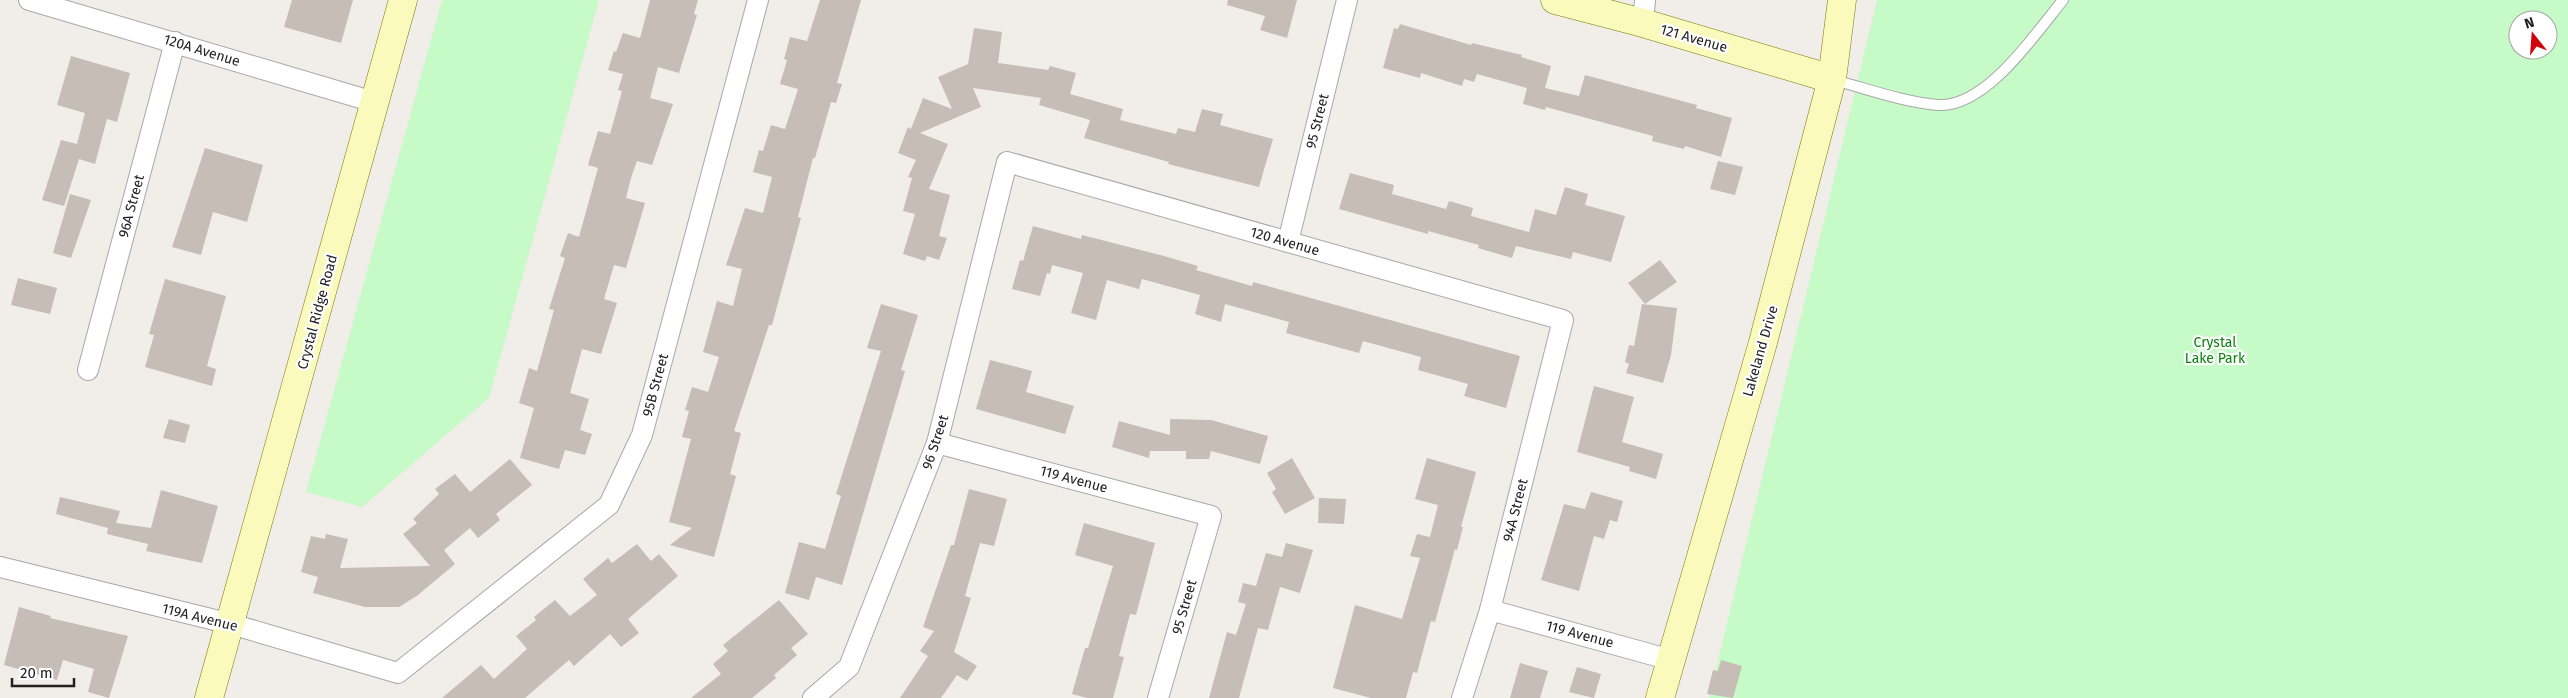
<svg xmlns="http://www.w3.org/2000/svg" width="2568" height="698" font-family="'Fira Sans',sans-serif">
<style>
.park{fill:#c6fac7;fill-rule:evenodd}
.building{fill:#c6bdb7}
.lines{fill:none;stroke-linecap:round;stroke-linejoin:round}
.lane-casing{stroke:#a8a8a8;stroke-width:12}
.street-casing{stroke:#a8a8a8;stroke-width:22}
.secondary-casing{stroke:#747b05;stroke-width:29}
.lane{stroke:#fff;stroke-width:10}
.street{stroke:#fff;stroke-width:20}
.secondary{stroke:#fafabd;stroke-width:28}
.labels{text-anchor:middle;stroke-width:4.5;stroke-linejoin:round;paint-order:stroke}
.street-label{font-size:14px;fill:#212121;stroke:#fff}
.park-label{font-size:14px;fill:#0c820f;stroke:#fff}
</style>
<rect width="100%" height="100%" fill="#f1ede8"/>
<g class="park">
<path d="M442,0H599L489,398L362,507L306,492Z"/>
<path d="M1877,0H2568V698H1709ZM2518,20H2548V50H2518Z"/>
</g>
<g class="building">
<path d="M292,0H353L341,43L284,27Z"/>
<path d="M650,0H698L694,14L697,15L679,73L658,67L650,98L673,104L652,165L637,161L631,178L626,198L645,203L626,268L614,265L604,299L617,303L601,354L582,349L570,393L589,399L580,430L592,434L585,455L565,450L559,469L520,458L534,408L519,403L529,368L537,371L554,310L549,309L565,258L560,256L568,233L579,237L598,168L588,165L598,131L610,134L622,91L618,90L623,74L608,70L614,51L616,52L623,33L640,38Z"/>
<path d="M820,0H861L837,83L842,84L836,103L831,102L815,158H813L798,217L801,218L772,325H769L734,431L741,433L730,474L736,476L714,557L670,545L692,528L669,522L691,439L682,437L689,411L685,410L692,387L708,392L719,357L703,352L717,301L733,306L742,269L726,265L745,208L763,213L772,177L753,172L759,150L763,151L771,125L785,129L798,89L780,84L787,60L784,59L790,37L807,41Z"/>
<path d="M1228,0H1297L1287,38L1260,30L1265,16L1227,5Z"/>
<path d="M1400,24L1471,45L1472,43L1522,55L1521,57L1551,66L1545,88L1579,96L1585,75L1697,105L1696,108L1732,118L1721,157L1685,146L1684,149L1652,141L1653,136L1546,107L1545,110L1523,104L1527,88L1477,74L1474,82L1464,79L1462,86L1421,73L1420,78L1383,68L1394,28L1398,29Z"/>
<path d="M974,28L1002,32L998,63L1048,70L1050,66L1076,73L1070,94L1123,109L1120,120L1176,134L1178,128L1195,132L1202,109L1223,114L1220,125L1273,139L1259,187L1168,164L1169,162L1084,138L1090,120L1039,105L1041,98L973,88L981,107L920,133L948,144L929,189L950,195L939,236L947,238L939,260L927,256L925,261L903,254L915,214L903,211L912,178L908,177L916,160L898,153L908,127L911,129L923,98L952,109L938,77L968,64Z"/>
<path d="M71,56L130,73L117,122L107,119L95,164L79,159L64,206L42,200L61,140L77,144L85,113L57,105Z"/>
<path d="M205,148L263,165L247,222L213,212L201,255L172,247Z"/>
<path d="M1718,161L1743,167L1735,195L1710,189Z"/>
<path d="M1350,173L1394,185L1392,194L1446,209L1449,201L1473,208L1471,216L1529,232L1535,209L1556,215L1565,187L1588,194L1585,205L1625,216L1611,262L1573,252L1571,259L1516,246L1512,258L1478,248L1479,245L1428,231V234L1339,209Z"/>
<path d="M70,194L91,200L71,258L53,253Z"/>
<path d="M1033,226L1081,239L1082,235L1164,256L1198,266L1196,270L1252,286L1253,282L1520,356L1506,408L1464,396L1468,384L1418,370L1421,357L1363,341L1359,353L1286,333L1289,322L1225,304L1221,322L1195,314L1200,295L1142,279L1139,289L1107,280L1096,320L1071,313L1083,273L1052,265L1050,274L1047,273L1040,296L1012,289L1020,260L1023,261Z"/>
<path d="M1660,260L1677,282L1645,304L1628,283Z"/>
<path d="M18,278L57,288L50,314L11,305Z"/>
<path d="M165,279L226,296L207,366L216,369L212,386L145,367L154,335L149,334Z"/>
<path d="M881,304L918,315L901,370L905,371L842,585L816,577L809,600L785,593L799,542L825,549L841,496L836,494L881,351L867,348Z"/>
<path d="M1642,304L1677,308L1671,355L1663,383L1626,373L1629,364L1625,362L1629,345L1634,346Z"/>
<path d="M990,360L1032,371L1026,392L1074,406L1065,434L976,409Z"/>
<path d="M1594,386L1634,397L1622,442L1663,454L1656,479L1629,471L1630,467L1577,452Z"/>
<path d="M169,419L190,425L185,443L163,438Z"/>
<path d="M1170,419L1211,420L1268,436L1260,464L1211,451L1209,459H1186V451H1150L1149,458L1112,447L1119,421L1170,435Z"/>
<path d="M1292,458L1315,498L1285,514L1272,492L1276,489L1267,473Z"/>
<path d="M1427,458L1476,472L1461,527H1463L1457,550L1455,549L1435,622L1431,621L1417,673L1413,672L1406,698H1371L1333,688L1355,605L1402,619L1420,558L1410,556L1417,534L1430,537L1438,505L1415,499Z"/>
<path d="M510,459L532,485L496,514L500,520L478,538L470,528L444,550L455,564L418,595L399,607H365L313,593L318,577L301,572L311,536L325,539L326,534L348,539L340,568L430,566L403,534L417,523L413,519L439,494L435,489L455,474L470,492Z"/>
<path d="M969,489L1007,499L994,546L980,543L965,596L971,598L954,652L977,666L967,681L957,675L941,698H900L928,656L920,651L934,631L923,627L951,545H954Z"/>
<path d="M161,490L218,506L202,563L146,551L148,544L107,534L108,528L56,514L60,497L120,511L116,523L151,528Z"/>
<path d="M1591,492L1623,501L1617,522L1610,520L1604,539L1594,536L1579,591L1541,580L1564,504L1585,509Z"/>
<path d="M1319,498L1346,499L1344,524L1318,523Z"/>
<path d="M1084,523L1155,543L1136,615L1130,614L1119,656L1124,657L1113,698H1087L1072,694L1085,648H1088L1113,566L1075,555Z"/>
<path d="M1286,543L1313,550L1300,593L1280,587L1268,630L1258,628L1239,698H1209L1227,632L1236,635L1246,604L1238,602L1243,583L1256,586L1266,553L1282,557Z"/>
<path d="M637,544L651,561L659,554L678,576L628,619L639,633L621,647L610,634L574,666L569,660L525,698H442L481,665L494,679L527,649L516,636L536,620L534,617L555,600L570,616L597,595L583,579L608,558L612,563Z"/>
<path d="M779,600L808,634L791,648L797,655L774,675L776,678L752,698H691L721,674L713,664L728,651L723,645Z"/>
<path d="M19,607L51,616L50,618L128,636L109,698L88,692L94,669L63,660L57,680L4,665Z"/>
<path d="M1721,660L1742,666L1733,698L1707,694L1713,670L1718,671Z"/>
<path d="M1520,663L1548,671L1540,698H1510Z"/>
<path d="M1577,667L1601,674L1594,698L1569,692Z"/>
</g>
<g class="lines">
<defs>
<path id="lane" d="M1834,80C1868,89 1903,102 1938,105C1986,108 2035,34 2063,0"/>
<g id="street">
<path d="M29,0L374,102"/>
<path d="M1643,23L1645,0"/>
<path d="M1288,242L1347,0"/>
<path d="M88,370L175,42"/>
<path d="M937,443L1211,516L1158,698"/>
<path d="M0,567L231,624L398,673L609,505L642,435L758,0"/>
<path d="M1490,610L1671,660"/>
<path d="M813,698L849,667L937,443L1007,162L1563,320L1490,610L1462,698"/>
</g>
<g id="secondary">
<path d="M1555,0L1643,23L1832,79"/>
<path d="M209,698L403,0"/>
<path d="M1660,698L1762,346L1832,79L1842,0"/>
</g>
</defs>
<use href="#lane" class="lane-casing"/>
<use href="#street" class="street-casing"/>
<use href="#secondary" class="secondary-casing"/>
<use href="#lane" class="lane"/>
<use href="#street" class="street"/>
<use href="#secondary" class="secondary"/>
</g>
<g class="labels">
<g class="street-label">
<text transform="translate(1694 38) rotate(16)" y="5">121 Avenue</text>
<text transform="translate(202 50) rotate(17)" y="5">120A Avenue</text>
<text transform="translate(1317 121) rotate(-76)" y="5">95 Street</text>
<text transform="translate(131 206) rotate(-75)" y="5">96A Street</text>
<text transform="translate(1285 241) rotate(16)" y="5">120 Avenue</text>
<text transform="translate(317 312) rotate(-75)" y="5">Crystal Ridge Road</text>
<text transform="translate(1760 351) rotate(-74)" y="5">Lakeland Drive</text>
<text transform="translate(655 385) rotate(-75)" y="5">95B Street</text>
<text transform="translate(935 442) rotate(-72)" y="5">96 Street</text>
<text transform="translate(1074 479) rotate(15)" y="5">119 Avenue</text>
<text transform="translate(1515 510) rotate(-76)" y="5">94A Street</text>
<text transform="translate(1184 607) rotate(-74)" y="5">95 Street</text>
<text transform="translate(200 617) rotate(14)" y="5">119A Avenue</text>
<text transform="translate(1580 634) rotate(15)" y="5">119 Avenue</text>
</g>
<g class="park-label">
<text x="2215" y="347">Crystal<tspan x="2215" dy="16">Lake Park</tspan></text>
</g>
</g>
<g transform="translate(2533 35) rotate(343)"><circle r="24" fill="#ffffff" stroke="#a6a6a6"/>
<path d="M0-4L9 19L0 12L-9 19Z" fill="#d2000b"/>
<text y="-8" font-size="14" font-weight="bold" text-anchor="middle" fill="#212121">N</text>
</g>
<path d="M12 678v8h62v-8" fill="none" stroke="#212121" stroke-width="2.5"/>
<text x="20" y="678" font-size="15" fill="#212121" stroke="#ffffff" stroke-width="4" paint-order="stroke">20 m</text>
</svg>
